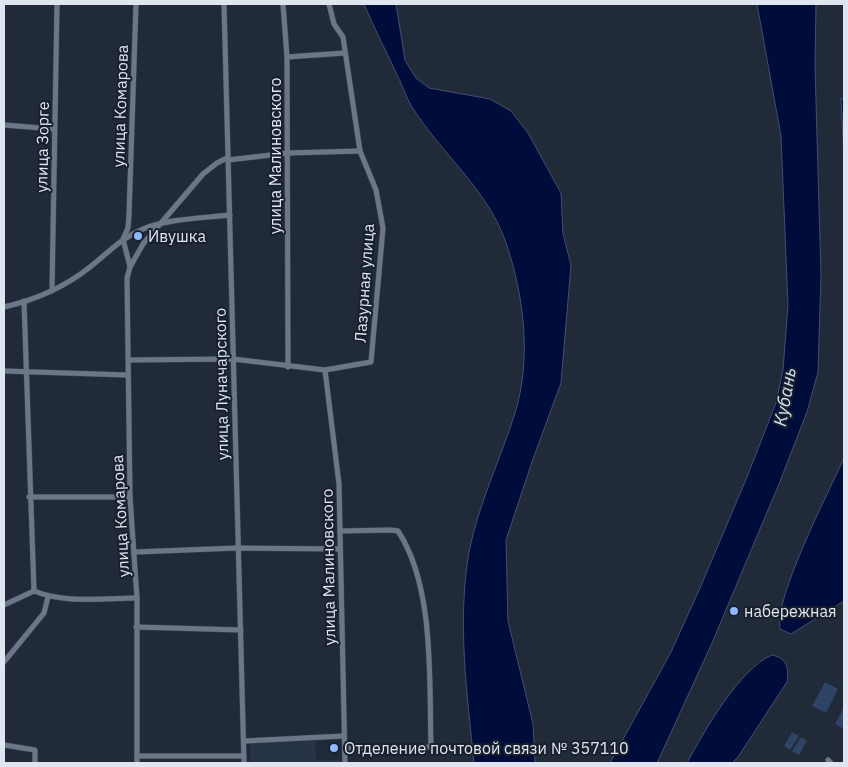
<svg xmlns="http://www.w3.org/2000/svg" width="848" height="767" font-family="'IBM Plex Sans',sans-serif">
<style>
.built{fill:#273347}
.green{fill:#2e4365}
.water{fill:#000d3a;stroke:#434e71}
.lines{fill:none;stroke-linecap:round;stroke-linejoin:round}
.minor-casing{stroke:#3e4651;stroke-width:6}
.minor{stroke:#6b7687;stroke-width:5}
.poi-dot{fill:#8fb8fd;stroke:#18202e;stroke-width:2}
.labels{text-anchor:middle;stroke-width:4;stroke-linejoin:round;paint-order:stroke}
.street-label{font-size:16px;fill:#e0e6f0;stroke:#18202e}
.poi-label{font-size:16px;fill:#e0e6f0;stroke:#18202e;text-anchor:start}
.water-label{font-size:18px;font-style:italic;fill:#d6e0f0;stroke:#18202e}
</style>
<rect width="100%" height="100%" fill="#212a39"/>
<path class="built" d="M315,741L316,760H341V763H250V742Z"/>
<g class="green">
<path d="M825,682L838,689L826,713L812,706Z"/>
<path d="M844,707V729L835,724Z"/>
<path d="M792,732L799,736L790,750L784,746Z"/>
<path d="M801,737L807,741L799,755L792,751Z"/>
</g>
<g class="water">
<path d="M364,4H396L405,60L416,78L429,88L490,99L511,111L528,133L561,193L563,234L571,265L561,383L533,459L506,540L508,621L533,724L535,763H474C467,692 457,623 469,552C478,505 501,458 515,413C532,358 524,294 505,240C486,188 441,153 412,107C407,99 404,90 400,81C388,55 375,30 364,4Z"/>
<path d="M757,4H816L815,67L821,275L818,372L807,412L779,484L712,643L657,763H610L671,652L700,588L747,477L776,403L783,370L788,305L781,136Z"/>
<path d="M841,98L844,100V157Z"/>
<path d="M844,458V601L791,634L780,629C774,597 829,492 844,458Z"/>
<path d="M772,655C787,658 789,668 787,682L738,757L732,763H687C703,733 740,668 772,655Z"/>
</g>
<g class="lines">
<defs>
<g id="minor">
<path d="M224,4L244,763"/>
<path d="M283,4L287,57L288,367"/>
<path d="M287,57L345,53"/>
<path d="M4,125L54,129"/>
<path d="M228,160L288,153L360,151"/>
<path d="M130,267L123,239L128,228L129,215L136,4"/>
<path d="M52,291L57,4"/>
<path d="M24,301L34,591"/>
<path d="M4,307C35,300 65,287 90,267C108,253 121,238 143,229C166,219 204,218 230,215"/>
<path d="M128,360L233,359L325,370L371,362L383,228L376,190L360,151L343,37L334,24L329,4"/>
<path d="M325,370L339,484L345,763"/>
<path d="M4,371L127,375"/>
<path d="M29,497H130"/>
<path d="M340,531L391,530L398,531C435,587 429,682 431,747L345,748"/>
<path d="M135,552L237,548L340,549"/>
<path d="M4,605L34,591C66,604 103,598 137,598"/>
<path d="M136,627L241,630"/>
<path d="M4,662L44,613L48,597"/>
<path d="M244,741L344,736"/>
<path d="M4,745L35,750V763"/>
<path d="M137,756H244"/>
<path d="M828,760L831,763"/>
<path d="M137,763V598L130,497L127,278L130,267L143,244L203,174L217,163L227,158"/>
</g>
</defs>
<use href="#minor" class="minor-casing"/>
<use href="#minor" class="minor"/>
</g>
<g class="poi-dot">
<circle cx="138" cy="236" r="5"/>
<circle cx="734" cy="611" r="5"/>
<circle cx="334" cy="748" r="5"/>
</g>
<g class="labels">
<g class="street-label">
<text transform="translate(120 106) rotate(-88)" y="6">улица Комарова</text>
<text transform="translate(42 147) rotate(-89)" y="6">улица Зорге</text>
<text transform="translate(275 156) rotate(-90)" y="6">улица Малиновского</text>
<text transform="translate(364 283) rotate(-86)" y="6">Лазурная улица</text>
<text transform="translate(221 384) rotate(-91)" y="6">улица Луначарского</text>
<text transform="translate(120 516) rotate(-93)" y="6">улица Комарова</text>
<text transform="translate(328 567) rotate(-91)" y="6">улица Малиновского</text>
</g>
<g class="poi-label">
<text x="148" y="242">Ивушка</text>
<text x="744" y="617">набережная</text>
<text x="344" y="754">Отделение почтовой связи № 357110</text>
</g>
<g class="water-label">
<text transform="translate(785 397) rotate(-80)" y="6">Кубань</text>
</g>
</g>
<rect width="848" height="767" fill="none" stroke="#e0e6f0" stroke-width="10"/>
</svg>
